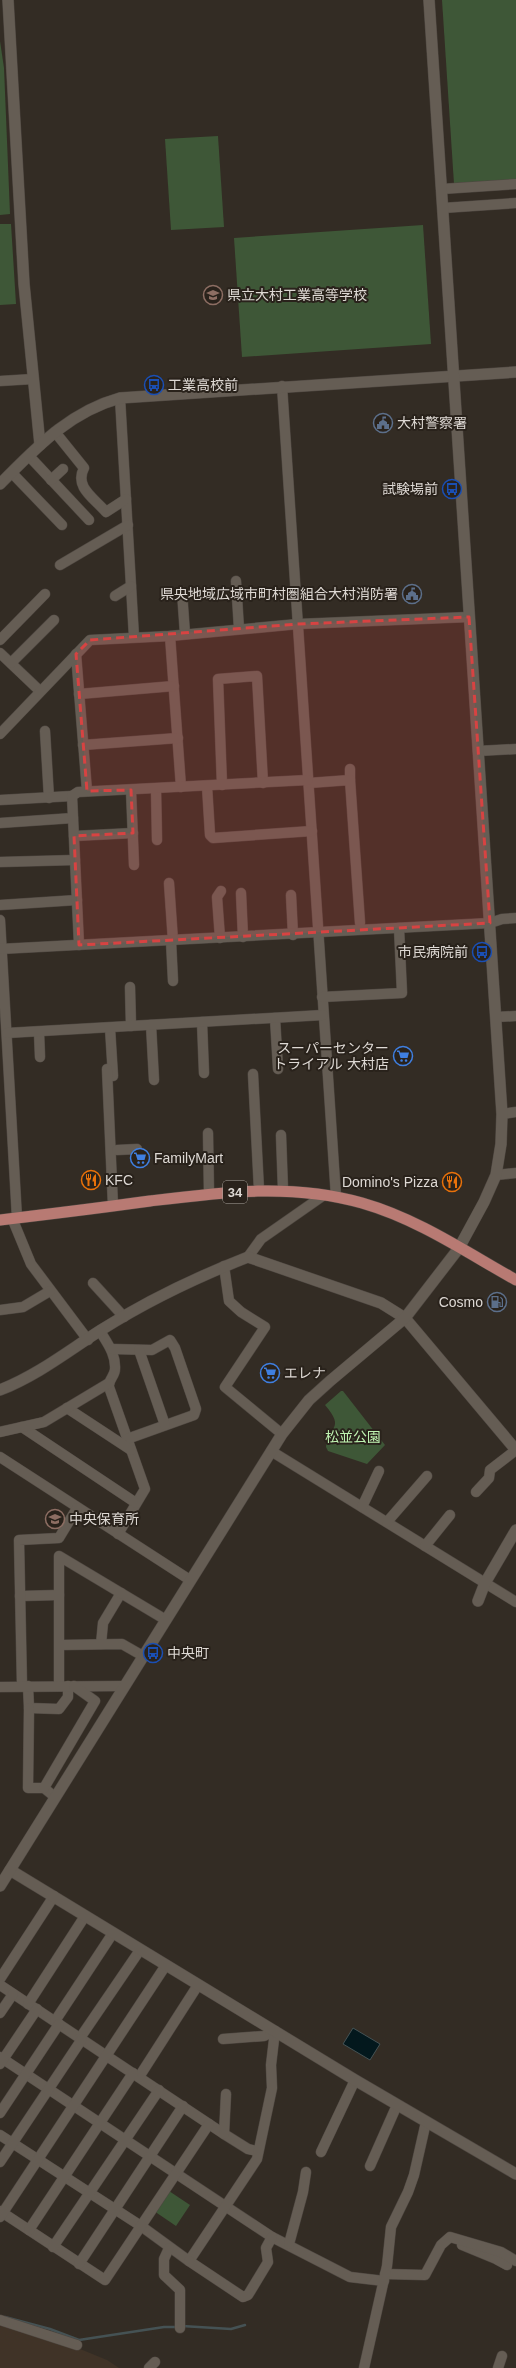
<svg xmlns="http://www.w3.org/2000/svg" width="516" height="2368" font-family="Arial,'Noto Sans JP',sans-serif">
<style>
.built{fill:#403327}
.green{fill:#3e5737}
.water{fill:#03181d;stroke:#455254}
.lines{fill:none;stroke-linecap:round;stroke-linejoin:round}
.stream{stroke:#455254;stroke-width:2.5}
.minor-casing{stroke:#4e4741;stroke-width:11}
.tertiary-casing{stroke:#4e4741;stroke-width:12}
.trunk-casing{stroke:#4e4741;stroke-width:12}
.minor{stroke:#655d54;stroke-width:10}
.tertiary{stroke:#655d54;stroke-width:11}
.trunk{stroke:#b87a73;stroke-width:11}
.marked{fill:#d74342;fill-opacity:0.2;stroke:#d74342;stroke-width:3;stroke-dasharray:8 5;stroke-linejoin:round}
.labels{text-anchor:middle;stroke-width:4;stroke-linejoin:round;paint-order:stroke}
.shield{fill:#29221b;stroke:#a8a29c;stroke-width:1}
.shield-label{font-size:13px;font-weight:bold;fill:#ded9d4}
.poi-label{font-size:14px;fill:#ded9d4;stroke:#29221b;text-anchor:start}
.park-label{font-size:14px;fill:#bff3b1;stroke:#29221b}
</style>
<rect width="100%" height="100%" fill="#332c24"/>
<path class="built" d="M0,2325L58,2340L107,2360L119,2368H0Z"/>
<g class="green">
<path d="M442,0H516V180L454,184Z"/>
<path d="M0,41L4,68L10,214L0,215Z"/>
<path d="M218,136L224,227L171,230L165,139Z"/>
<path d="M0,224H11L16,304L0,305Z"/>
<path d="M423,225L431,344L242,357L234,238Z"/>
<path d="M341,1391H343L385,1445L367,1464L328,1451L326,1447C328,1425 346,1430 325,1405Z"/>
<path d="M169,2191L190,2205L176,2226L154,2211Z"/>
</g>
<path class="water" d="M353,2028L380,2044L370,2060L343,2044Z"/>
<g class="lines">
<g class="stream">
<path d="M5,2317L50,2329L79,2340L164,2327H177"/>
<path d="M182,2326L231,2329L245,2325"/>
</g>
<defs>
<g id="minor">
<path d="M442,189L516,184"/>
<path d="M443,208L516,203"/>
<path d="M0,381L33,379"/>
<path d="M282,386L336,1197"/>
<path d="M120,398L134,637"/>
<path d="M55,432L84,468C74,487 94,498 106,512L126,499"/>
<path d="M29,456L89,520"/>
<path d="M12,473L62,525"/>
<path d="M51,480L63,469"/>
<path d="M60,565L128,525"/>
<path d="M236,581L239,629"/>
<path d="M182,592L185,634"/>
<path d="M115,596L131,586"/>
<path d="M170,636L181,787"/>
<path d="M0,640L45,594"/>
<path d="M0,653L40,691"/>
<path d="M76,654L87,791"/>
<path d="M11,663L54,620"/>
<path d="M79,694L174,686"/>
<path d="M45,731L49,798"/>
<path d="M0,734L90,640L170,636L298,624L469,617"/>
<path d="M83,745L178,738"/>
<path d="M478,751L516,749"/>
<path d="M350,769V780"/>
<path d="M309,783L350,780L360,923"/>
<path d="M222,785L218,679L257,676L263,783"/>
<path d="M207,786L210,835L213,838L312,831"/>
<path d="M156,789L157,840"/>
<path d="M131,790L134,865"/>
<path d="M0,800L72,796"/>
<path d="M0,823L73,818"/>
<path d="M74,836L133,833"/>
<path d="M0,862L75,860"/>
<path d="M169,883L173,941"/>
<path d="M241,893L243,937"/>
<path d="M291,895L293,935"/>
<path d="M0,905L77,900"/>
<path d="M0,920L17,1218"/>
<path d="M220,938L217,897L221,891"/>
<path d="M171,941L173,981"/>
<path d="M79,945L72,796L78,792L308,780"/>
<path d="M0,949L490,923L502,919L516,918"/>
<path d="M130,987L131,1026"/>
<path d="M322,997L402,993L399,928"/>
<path d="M496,1017L516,1016"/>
<path d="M275,1018L278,1069"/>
<path d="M202,1022L204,1073"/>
<path d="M151,1025L154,1080"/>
<path d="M110,1028L113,1076"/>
<path d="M39,1032L40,1057"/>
<path d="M7,1033L323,1015"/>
<path d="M107,1069L113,1206"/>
<path d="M253,1074L259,1190"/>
<path d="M502,1114L516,1112"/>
<path d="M208,1133L209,1194"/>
<path d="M281,1135L283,1190"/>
<path d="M117,1150L137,1149"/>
<path d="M496,1175L516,1173"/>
<path d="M12,1218L31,1264L88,1340"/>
<path d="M248,1257L261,1239L324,1195"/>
<path d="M224,1266L229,1301L241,1312L265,1327L225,1387L282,1434"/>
<path d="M93,1283L124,1317"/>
<path d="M0,1310L23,1307L50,1291"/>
<path d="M100,1331C107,1343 116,1354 115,1369C115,1376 108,1380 109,1387L145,1489L118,1534"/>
<path d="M112,1349L152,1350L170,1340L175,1348L196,1409L194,1415L127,1439"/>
<path d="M139,1350L165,1425"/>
<path d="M67,1408L131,1450"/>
<path d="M22,1427L136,1503"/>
<path d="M0,1432L44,1422L109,1383"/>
<path d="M271,1451L516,1602"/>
<path d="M0,1457L190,1580"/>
<path d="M476,1492L489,1478L490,1470L516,1450"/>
<path d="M362,1507L379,1471"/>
<path d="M387,1522L427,1476"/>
<path d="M425,1546L450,1515"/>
<path d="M20,1596L59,1595"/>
<path d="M101,1644L103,1623L121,1593"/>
<path d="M60,1645L122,1644L143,1656"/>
<path d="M22,1686L19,1540L59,1538L77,1508"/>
<path d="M28,1686L29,1708L59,1709L68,1697V1686"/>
<path d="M59,1686V1556L166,1620"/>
<path d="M0,1687L124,1686"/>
<path d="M29,1708L28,1788H44L55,1797"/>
<path d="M44,1788L95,1701L74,1686"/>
<path d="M0,1979L54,1896"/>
<path d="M0,1985L224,2134L248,2149L257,2151"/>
<path d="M28,2004L85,1916"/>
<path d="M0,2013L13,1994"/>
<path d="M55,2021L113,1933"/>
<path d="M80,2038L140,1950"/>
<path d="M223,2039L264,2036L275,2031"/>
<path d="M0,2057L272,2237L350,2277L384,2281"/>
<path d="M0,2064L37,2009"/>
<path d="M139,2077L198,1985"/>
<path d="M0,2113L59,2024"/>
<path d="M224,2134L226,2094"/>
<path d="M0,2135L141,2226L189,2261L257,2159L272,2088L271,2065L275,2031"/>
<path d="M321,2152L355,2080"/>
<path d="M0,2162L82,2039"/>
<path d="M370,2166L397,2105"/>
<path d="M0,2211L105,2280L209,2124"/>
<path d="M0,2217L166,1965"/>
<path d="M29,2230L133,2073"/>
<path d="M289,2244L303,2192L306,2172"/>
<path d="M462,2245L496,2259L507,2265"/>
<path d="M53,2247L159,2090"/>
<path d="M169,2248L164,2259V2275L180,2290V2328"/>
<path d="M189,2261L243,2297L248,2295L268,2262L266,2248L272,2237"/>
<path d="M79,2264L183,2106"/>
<path d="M385,2274L425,2275L441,2245L450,2237L501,2252L516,2261"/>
<path d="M0,2320L77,2345"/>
<path d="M149,2368L155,2362"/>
<path d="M364,2368L387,2266L391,2227L408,2192L414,2175L426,2122"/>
<path d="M498,2368L502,2356"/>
</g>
<g id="tertiary">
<path d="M8,0L24,284L40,445"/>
<path d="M0,484C36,448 69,412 120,398L516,372"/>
<path d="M0,1390C38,1375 68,1351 101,1330C147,1301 197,1277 248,1257L381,1303L405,1318L516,1450"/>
<path d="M478,1601L485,1583L516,1530"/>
<path d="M10,1870L355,2080L516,2174"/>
<path d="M0,1886L282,1434L309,1400L330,1381L405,1318L459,1248L484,1202L496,1175L501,1144L502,1114L429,0"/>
</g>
<path id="trunk" d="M0,1220C50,1214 100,1208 150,1201C222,1192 291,1183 362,1203C418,1219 466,1252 516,1280"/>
</defs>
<use href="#minor" class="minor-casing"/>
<use href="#tertiary" class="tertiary-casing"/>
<use href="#trunk" class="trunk-casing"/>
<use href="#minor" class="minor"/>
<use href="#tertiary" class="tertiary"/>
<use href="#trunk" class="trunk"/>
</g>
<path class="marked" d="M469,617L490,923L79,945L74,836L133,833L131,790L87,791L76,654L90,640L298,624Z"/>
<defs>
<symbol id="school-ring" viewBox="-11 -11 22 22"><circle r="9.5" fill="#29221b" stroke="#8d6e63" stroke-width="1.5"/><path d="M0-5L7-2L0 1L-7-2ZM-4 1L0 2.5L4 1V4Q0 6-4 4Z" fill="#8d6e63"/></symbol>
<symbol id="bus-ring" viewBox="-11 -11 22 22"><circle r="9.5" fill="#29221b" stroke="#1a4fb4" stroke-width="1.5"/><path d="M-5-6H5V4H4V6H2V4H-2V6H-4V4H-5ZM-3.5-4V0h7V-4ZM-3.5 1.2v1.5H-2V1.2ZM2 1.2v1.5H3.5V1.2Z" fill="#1a4fb4"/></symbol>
<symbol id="civic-ring" viewBox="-11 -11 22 22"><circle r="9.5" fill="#29221b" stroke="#5c6f8a" stroke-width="1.5"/><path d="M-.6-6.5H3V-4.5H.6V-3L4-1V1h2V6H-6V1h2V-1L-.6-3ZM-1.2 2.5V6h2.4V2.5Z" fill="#5c6f8a"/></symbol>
<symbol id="supermarket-ring" viewBox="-11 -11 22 22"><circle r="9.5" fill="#29221b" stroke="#3f7fe0" stroke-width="1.5"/><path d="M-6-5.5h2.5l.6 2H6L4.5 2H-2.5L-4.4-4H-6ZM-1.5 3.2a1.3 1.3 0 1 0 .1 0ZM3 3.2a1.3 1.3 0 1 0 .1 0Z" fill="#3f7fe0"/></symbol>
<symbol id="restaurant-ring" viewBox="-11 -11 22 22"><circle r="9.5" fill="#29221b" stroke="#e8710a" stroke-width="1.5"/><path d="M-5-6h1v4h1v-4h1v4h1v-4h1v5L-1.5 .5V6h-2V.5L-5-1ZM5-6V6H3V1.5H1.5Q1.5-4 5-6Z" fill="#e8710a"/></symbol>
<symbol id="fuel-ring" viewBox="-11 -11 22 22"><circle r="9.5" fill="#29221b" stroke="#5c6f8a" stroke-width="1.5"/><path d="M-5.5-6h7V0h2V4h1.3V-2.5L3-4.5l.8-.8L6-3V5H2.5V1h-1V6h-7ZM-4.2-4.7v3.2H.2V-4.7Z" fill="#5c6f8a"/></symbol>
</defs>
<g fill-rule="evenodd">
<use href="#school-ring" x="202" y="284" width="22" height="22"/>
<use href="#bus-ring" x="143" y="374" width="22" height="22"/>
<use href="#civic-ring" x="372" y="412" width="22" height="22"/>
<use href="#bus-ring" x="441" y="478" width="22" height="22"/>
<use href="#civic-ring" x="401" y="583" width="22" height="22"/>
<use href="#bus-ring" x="471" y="941" width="22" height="22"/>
<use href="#supermarket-ring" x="392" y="1045" width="22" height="22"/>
<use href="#supermarket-ring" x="129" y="1147" width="22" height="22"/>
<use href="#restaurant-ring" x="80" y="1169" width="22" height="22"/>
<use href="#restaurant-ring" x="441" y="1171" width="22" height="22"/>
<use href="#fuel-ring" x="486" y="1291" width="22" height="22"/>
<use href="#supermarket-ring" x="259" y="1362" width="22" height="22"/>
<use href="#school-ring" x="44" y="1508" width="22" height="22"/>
<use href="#bus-ring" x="142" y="1642" width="22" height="22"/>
</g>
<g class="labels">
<rect class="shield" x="223" y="1181" width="24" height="22" rx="3"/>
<g class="shield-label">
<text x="235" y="1197">34</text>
</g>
<g class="poi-label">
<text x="227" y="300">県立大村工業高等学校</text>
<text x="168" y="390">工業高校前</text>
<text x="397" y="428">大村警察署</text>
<text x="438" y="494" text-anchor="end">試験場前</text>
<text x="398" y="599" text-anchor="end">県央地域広域市町村圏組合大村消防署</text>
<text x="468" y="957" text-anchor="end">市民病院前</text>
<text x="389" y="1053" text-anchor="end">スーパーセンター<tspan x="389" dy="16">トライアル 大村店</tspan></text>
<text x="154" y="1163">FamilyMart</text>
<text x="105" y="1185">KFC</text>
<text x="438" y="1187" text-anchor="end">Domino's Pizza</text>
<text x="483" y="1307" text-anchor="end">Cosmo</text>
<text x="284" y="1378">エレナ</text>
<text x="69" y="1524">中央保育所</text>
<text x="167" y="1658">中央町</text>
</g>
<g class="park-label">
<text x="353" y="1442">松並公園</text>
</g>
</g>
</svg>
